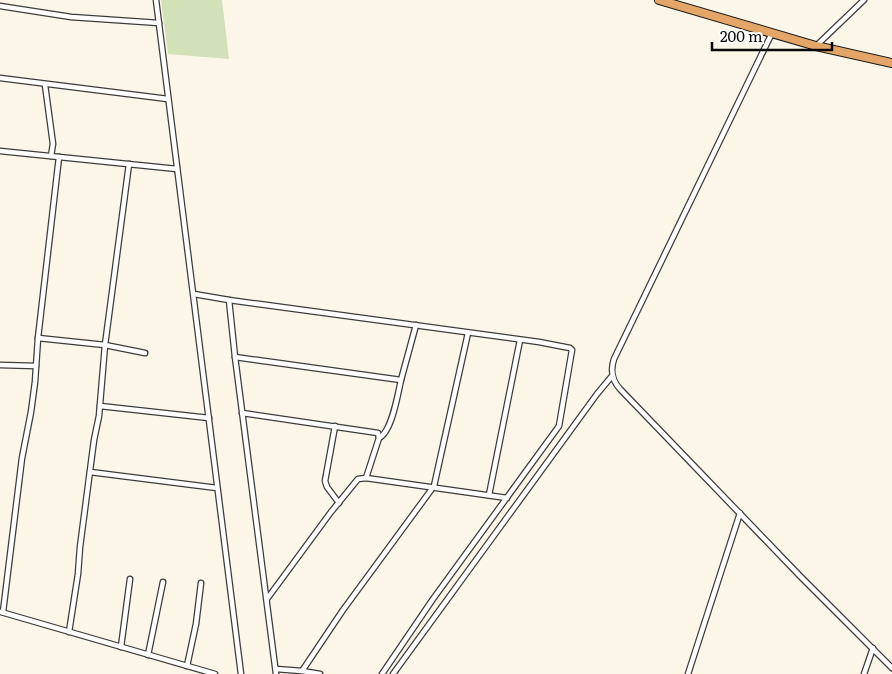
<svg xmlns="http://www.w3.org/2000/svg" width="892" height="674" font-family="Literata,serif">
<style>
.green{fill:#d2e1b8}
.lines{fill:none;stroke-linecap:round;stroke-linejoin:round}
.minor-casing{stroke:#3c3c3c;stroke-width:7}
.trunk-casing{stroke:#1a1a1a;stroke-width:10}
.minor{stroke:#fff;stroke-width:4.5}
.trunk{stroke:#e4a668;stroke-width:8}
</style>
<rect width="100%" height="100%" fill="#fcf6e9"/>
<path class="green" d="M161,0H222L229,59L168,54Z"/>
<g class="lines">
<defs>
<g id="minor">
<path d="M156,0L241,674"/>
<path d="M0,6L71,17L159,23"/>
<path d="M772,33L614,359C610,371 612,380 620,389L800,576L892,668"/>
<path d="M816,46L864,0"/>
<path d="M0,78L168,99"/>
<path d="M45,85L53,144L51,156"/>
<path d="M0,151L177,169"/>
<path d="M194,294L229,300L539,342L570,348L572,350L559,426L433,599L382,674"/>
<path d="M229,300L235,357L276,674"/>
<path d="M38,338L105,345L145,353"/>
<path d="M235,357L401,380L416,325"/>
<path d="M0,365L36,366"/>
<path d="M100,406L209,418"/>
<path d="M242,413L378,433L379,438L366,478"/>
<path d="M335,426L325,481L327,487L339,503"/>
<path d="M379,438C392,432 398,393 401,380"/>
<path d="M90,472L217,488"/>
<path d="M489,495L520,340"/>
<path d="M267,599L331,512L358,479L366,478L507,498"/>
<path d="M1,612L215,674"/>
<path d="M3,612L22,458L31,412L35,382L38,338L59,157"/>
<path d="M69,632L78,574L80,547L94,440L99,416L105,345L129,164"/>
<path d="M121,647L130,579"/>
<path d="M148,655L163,582"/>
<path d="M187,666L196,624L201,583"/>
<path d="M276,669L302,671L320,674"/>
<path d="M302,671L343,610L434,486L468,333"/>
<path d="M393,674L597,394L612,376"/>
<path d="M688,674L740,513"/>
<path d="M864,674L873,648"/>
</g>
<path id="trunk" d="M659,0L816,46L892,63"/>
</defs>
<use href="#minor" class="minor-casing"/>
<use href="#trunk" class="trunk-casing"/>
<use href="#minor" class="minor"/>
<use href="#trunk" class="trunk"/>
</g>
<path d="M712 42v8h120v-8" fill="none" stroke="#090909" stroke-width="2.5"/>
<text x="720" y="42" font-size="15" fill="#090909" stroke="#ffffff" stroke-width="4" paint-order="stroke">200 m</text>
</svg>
